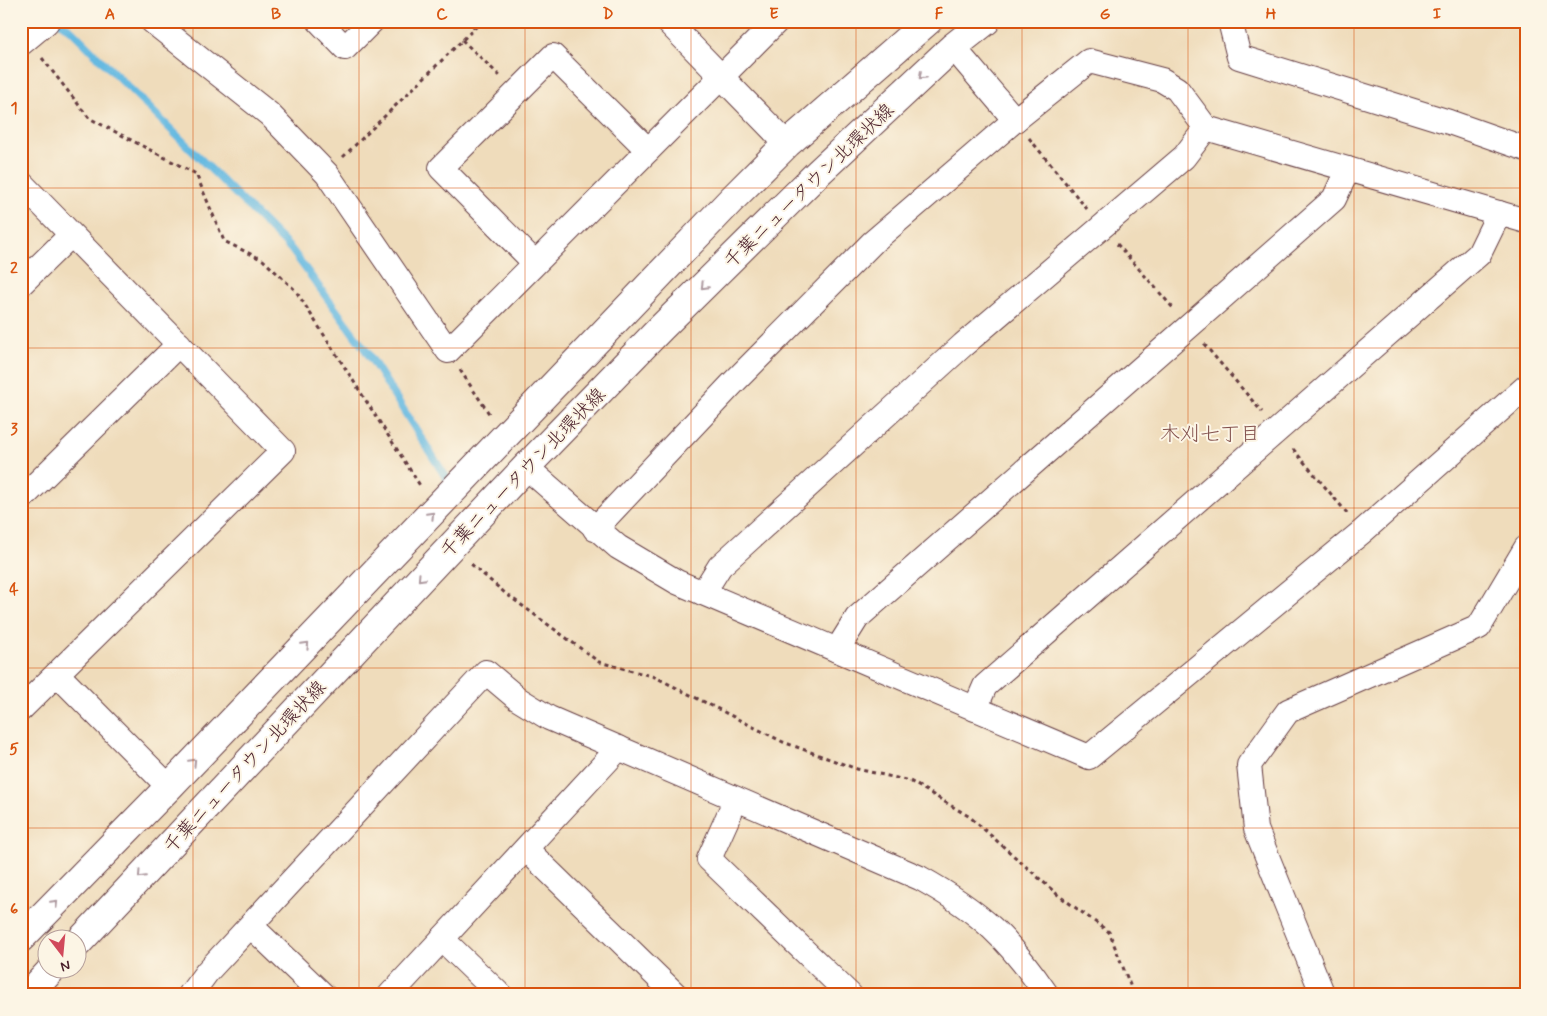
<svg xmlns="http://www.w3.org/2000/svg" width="1547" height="1016" font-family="Mynerve,'Klee One',sans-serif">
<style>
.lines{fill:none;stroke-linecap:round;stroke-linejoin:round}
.stream{stroke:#65b9e1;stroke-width:8}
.minor-casing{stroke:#633b41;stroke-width:26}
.tertiary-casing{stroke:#633b41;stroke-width:30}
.secondary-casing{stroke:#633b41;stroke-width:30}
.path{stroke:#633b41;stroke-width:3;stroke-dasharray:4 4;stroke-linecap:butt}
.minor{stroke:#fff;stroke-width:24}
.tertiary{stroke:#fff;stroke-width:28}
.secondary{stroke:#fff;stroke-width:28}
.oneway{stroke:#ae9aa0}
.grid{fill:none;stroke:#d8530f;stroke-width:1;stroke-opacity:0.55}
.labels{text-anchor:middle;stroke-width:4;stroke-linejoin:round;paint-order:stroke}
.street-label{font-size:19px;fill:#4a1f2b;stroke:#fcf5e5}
.neighbourhood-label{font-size:20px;fill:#83514d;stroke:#fcf5e5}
.neatline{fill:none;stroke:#d8530f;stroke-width:2}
.grid-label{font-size:16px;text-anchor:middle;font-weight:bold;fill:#d8530f}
</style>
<rect width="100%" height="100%" fill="#fcf5e5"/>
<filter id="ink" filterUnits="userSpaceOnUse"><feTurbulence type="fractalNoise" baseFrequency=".02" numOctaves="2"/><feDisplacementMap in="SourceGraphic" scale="10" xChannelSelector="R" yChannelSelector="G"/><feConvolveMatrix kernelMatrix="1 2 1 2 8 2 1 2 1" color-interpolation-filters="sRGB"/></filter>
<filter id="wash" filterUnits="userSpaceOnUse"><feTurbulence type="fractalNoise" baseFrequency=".0096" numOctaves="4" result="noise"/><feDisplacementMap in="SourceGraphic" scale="20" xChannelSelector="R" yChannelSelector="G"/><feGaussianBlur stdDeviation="1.12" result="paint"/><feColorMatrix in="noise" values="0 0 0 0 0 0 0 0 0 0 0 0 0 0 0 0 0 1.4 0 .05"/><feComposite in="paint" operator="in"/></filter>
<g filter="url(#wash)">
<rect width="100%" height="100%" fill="#efdcbb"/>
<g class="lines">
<path class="stream" d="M58,21L71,30L291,249L367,352L447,479"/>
</g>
</g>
<g filter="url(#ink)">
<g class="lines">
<defs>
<g id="minor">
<path d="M152,21L269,114L327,174L448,351L777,21"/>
<path d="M319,21L345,48L372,21"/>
<path d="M667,21L787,144"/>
<path d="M1230,21L1239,57L1449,122L1526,149"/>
<path d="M953,47L1015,120"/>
<path d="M21,183L283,451L21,709"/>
<path d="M534,262L441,168L553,56L648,150"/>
<path d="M21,284L71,235"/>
<path d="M526,467L618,547L677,582L1089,757L1363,531L1526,387"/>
<path d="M21,499L179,344"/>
<path d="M595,529L733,383L873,242L1015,120L1089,61L1162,80L1177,89L1206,128L1526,221"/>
<path d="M703,593L720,566L963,345L1184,157L1206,128"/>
<path d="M837,650L857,618L1334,199L1348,169"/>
<path d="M57,674L169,787"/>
<path d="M975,709L985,686L1479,254L1499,213"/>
<path d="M736,799L709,859L850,995"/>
<path d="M526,849L676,995"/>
<path d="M251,926L323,995"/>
<path d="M442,939L500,995"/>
<path d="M190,995L207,972L486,672L518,699L549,718L920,878C981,912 1008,938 1047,995"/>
<path d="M390,995L619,748"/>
<path d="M1323,995L1256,829L1249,765L1288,711L1479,627L1526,548"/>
</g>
<path id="tertiary" d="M21,41L45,21"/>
<g id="secondary">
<path d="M21,938L169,787L733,198L787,144L928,21"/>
<path d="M78,943L526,467L661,328L818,173L953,47L986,21"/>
<path d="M28,995L53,968"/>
</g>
</defs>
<use href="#minor" class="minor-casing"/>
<use href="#tertiary" class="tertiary-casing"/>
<use href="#secondary" class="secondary-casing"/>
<g class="path">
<path d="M467,21L475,28"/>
<path d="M462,40L500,76"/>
<path d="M42,58L89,118L196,174L224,241L263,260L296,291L421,487"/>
<path d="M1029,138L1087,209"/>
<path d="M343,157L482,21"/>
<path d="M1117,244L1174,309"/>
<path d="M1204,344L1262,412"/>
<path d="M460,370L490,415"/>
<path d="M1293,449L1347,513"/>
<path d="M471,564L505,593L599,662L655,677L783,742L857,769L910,781L970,817L1058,895L1109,932L1134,995"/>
</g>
<use href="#minor" class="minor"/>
<use href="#tertiary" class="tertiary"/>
<use href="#secondary" class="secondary"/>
</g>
<defs><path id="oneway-chevron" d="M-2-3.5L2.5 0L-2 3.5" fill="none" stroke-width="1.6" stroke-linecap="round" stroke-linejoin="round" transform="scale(1.25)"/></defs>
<g class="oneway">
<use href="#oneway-chevron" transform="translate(922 76) rotate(137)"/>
<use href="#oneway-chevron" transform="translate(704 286) rotate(135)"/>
<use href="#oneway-chevron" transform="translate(431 515) rotate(-46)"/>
<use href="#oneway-chevron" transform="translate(421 578) rotate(133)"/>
<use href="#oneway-chevron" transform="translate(306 645) rotate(-46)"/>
<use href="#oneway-chevron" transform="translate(193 762) rotate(-46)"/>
<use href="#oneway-chevron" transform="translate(141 875) rotate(133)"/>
<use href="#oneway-chevron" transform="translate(55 903) rotate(-46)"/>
</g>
</g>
<path class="grid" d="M193,21V995M359,21V995M525,21V995M691,21V995M856,21V995M1022,21V995M1188,21V995M1354,21V995M21,188H1526M21,348H1526M21,508H1526M21,668H1526M21,828H1526"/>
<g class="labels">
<g class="street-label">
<text transform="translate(808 185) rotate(-44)" y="7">千葉ニュータウン北環状線</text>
<text transform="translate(522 472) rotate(-46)" y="7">千葉ニュータウン北環状線</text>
<text transform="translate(244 766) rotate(-47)" y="7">千葉ニュータウン北環状線</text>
</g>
<g class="neighbourhood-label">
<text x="1210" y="440">木刈七丁目</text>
</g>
</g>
<rect width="1547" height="1016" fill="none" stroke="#fcf5e5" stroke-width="55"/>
<g transform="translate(62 954) rotate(164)"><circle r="24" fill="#fcf5e5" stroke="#b59f9b"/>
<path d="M0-4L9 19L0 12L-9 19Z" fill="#d1495b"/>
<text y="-8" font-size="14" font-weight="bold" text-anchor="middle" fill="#4a1f2b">N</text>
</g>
<rect x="28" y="28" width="1492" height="960" class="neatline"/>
<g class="grid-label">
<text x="110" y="19">A</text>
<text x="276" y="19">B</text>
<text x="442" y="19">C</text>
<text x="608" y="19">D</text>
<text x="774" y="19">E</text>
<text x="939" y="19">F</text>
<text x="1105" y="19">G</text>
<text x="1271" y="19">H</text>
<text x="1437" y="19">I</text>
<text x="14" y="113">1</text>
<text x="14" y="273">2</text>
<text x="14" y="434">3</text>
<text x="14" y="594">4</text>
<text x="14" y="754">5</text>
<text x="14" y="914">6</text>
</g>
</svg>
